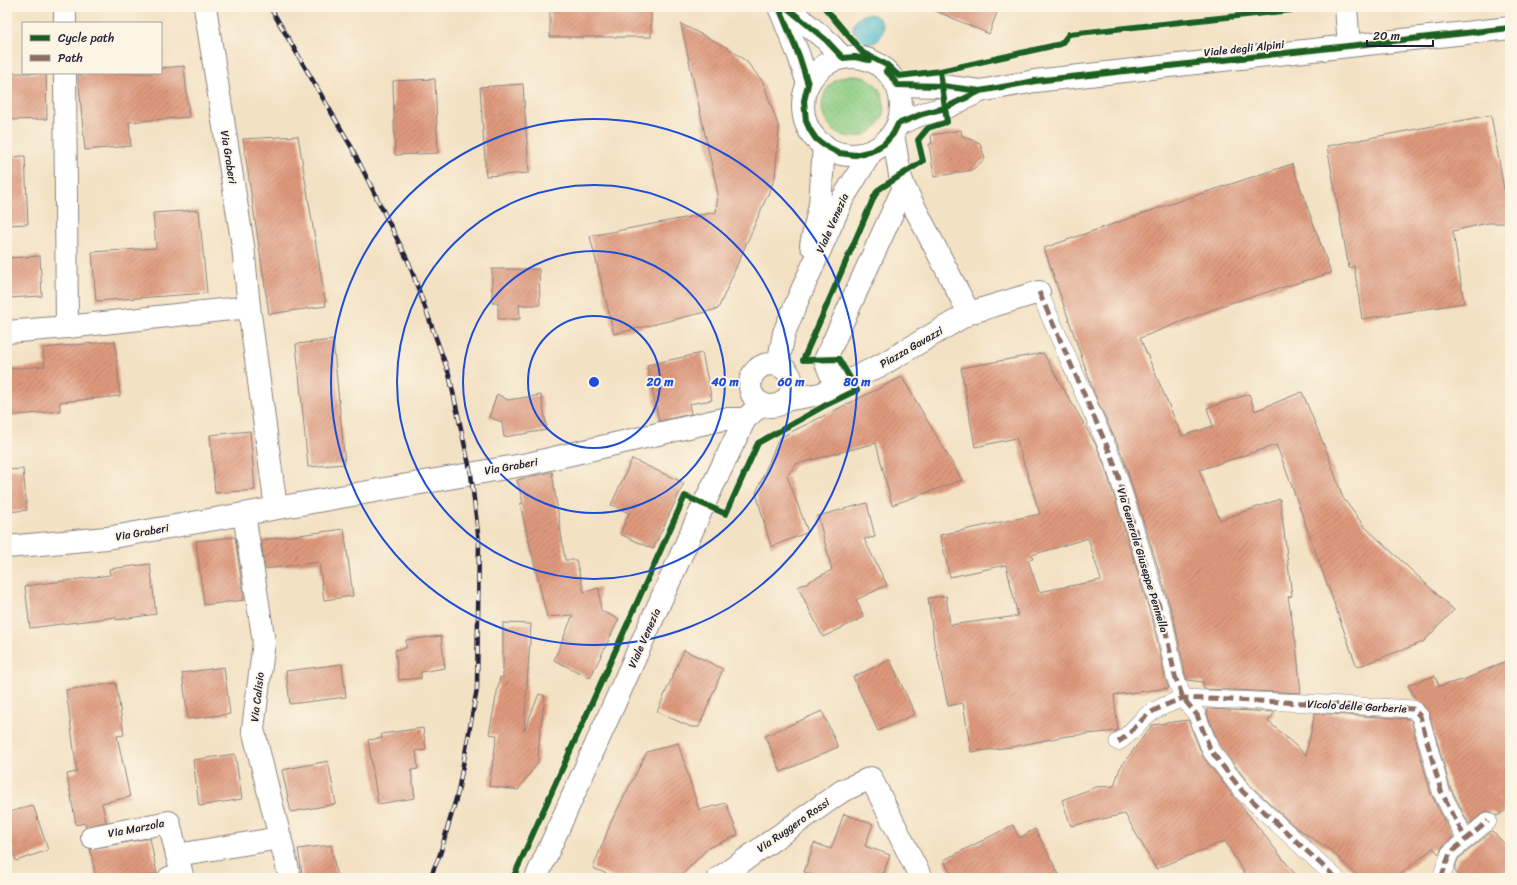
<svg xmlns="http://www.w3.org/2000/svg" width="1517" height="885" font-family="Sriracha,sans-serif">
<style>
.grass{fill:url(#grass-dots);stroke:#587860}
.water{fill:url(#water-ripples);stroke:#3a6f84}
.building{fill:url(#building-hatch);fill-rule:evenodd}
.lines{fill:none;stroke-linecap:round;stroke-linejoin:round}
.pedestrian-casing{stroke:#8a827f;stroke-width:18}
.minor-casing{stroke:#8a827f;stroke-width:24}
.secondary-casing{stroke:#8a827f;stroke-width:24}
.pedestrian{stroke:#fff;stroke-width:17}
.minor{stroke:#fff;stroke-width:22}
.secondary{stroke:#fff;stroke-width:22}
.rail-casing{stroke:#22223b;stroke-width:4.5}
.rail{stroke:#fcf5e5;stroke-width:3;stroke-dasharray:9;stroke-linecap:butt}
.quiet{stroke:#8d6e63;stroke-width:5;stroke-dasharray:10 5;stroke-linecap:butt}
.cycleway-casing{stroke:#fcf5e5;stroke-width:8}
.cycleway{stroke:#1b5e20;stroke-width:6}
.ring{fill:none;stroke:#1d4ed8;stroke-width:2}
.labels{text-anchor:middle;stroke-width:4;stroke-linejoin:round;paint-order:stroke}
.street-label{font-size:11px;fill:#22223b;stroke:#fcf5e5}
.centre{fill:#1d4ed8;stroke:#fcf5e5;stroke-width:2}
.ring-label{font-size:12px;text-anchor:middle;font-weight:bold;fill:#1d4ed8;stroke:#fcf5e5;stroke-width:4;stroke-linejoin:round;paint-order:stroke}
</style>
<defs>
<pattern id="grass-dots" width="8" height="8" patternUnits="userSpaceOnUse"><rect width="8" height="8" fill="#8dcd84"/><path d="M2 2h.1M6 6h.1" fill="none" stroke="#79b073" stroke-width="1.8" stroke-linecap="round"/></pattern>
<pattern id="water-ripples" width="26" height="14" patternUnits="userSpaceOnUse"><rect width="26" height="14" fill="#51bccc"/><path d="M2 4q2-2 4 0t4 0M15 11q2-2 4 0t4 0" fill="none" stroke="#4398a7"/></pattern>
<pattern id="building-hatch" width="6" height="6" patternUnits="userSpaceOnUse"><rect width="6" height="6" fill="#df9a7d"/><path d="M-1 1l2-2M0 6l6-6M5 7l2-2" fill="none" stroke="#b47d68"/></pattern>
</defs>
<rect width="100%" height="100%" fill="#fcf5e5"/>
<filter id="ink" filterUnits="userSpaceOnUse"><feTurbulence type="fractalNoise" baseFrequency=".025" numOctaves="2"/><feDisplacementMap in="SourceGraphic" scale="8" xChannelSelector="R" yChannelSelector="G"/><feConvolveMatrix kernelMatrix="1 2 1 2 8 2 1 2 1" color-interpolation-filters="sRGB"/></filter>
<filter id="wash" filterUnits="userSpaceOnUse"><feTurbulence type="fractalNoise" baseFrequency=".012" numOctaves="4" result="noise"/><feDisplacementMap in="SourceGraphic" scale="16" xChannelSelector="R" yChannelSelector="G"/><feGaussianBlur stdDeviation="0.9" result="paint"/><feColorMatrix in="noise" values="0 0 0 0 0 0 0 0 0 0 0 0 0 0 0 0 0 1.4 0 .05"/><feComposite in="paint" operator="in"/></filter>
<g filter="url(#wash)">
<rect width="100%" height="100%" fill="#f3e1c3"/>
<circle class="grass" cx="853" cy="106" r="31"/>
<circle class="water" cx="868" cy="29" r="15"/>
<g id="blocks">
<g class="building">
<rect x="550" y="7" width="101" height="30"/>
<path d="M927,7H999L989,34Z"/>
<path d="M681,24L730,49L747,62L763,82L779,128L775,178L718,309L614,334L590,236L716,212L718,194Z"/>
<path d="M184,66L189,117L129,122L131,146L85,150L78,75L104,73H161V68Z"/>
<path d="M7,73H46L47,119L7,120Z"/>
<path d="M435,79L438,153L395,155L393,81Z"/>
<path d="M523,84L529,173L486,176L480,87Z"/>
<path d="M1491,115L1504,189L1510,188V223H1488L1453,231L1464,303L1362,319L1354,266L1349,268L1327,146Z"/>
<path d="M961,130L962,136L980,143L985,159L972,170L934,177L929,144H932L931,135Z"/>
<path d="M298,136L326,306L269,314L243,139Z"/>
<path d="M25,156L28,224L7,225V157Z"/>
<path d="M1292,164L1331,273L1227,304L1140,338L1182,436L1213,426L1207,408L1249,394L1255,411L1302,392L1328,455L1343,498L1364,526L1454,610L1423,642L1357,667L1282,459L1276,445L1199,470L1220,520L1280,499L1292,596L1288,597L1296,644L1301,693L1204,689L1203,682L1187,680L1185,673L1174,619L1123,457L1094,393L1044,248L1179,201Z"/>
<path d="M199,210L207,293L96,301L92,252L156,248L153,213Z"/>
<path d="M40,256L42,296L7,298V258Z"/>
<path d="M492,269H539L540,305H519L520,319H498V303H492Z"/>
<path d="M333,340L345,464L308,467L296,344Z"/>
<path d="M115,341L120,396L60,402V411L7,416V369L45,366L43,348Z"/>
<path d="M702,353L712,400L689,404L691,414L659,421L647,365Z"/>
<path d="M1043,353L1096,445L1104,464L1154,625L1165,678L1169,688L1114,695L1118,730L1117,731L1067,736L1011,747L971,752L963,703L948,706L936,649H935L928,598L946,596L950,625L1018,616L1006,565L950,577L940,535L1040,514L1016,438L975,447L961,368ZM1088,538L1101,580L1039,592L1028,560L1033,559L1032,555Z"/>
<path d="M902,377L962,480L892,505L876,443L796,464L787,476L808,532L771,547L756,493L779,438Z"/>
<path d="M497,394L508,400L541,395L547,430L504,437L502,422L489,417Z"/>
<path d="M250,431L255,490L215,493L210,435Z"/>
<path d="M632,459L684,483L653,549L620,534L629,513L611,505Z"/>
<path d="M23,469L27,510L7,512V470Z"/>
<path d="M552,472L565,560H576L584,592L599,588L601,611L619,619L590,678L554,660L573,615L547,617L520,504L523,503L517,480Z"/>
<path d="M867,503L875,537L864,539L887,585L856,600L864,617L823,637L798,587L832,570L818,516Z"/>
<path d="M344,529L353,596L324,600L319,562L265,569L261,540Z"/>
<path d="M235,537L244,600L204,605L196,541Z"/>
<path d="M150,564L156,614L116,620V617L30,628L25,586L110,575L109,569Z"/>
<path d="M503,623L531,624L524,731L539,694L545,696L539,742L538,762L518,790L489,786L497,735L489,734L500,677L503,678Z"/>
<path d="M441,636L445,668L421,672V678L399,680L395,650L406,648V640Z"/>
<path d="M684,650L723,669L699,727H691L657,712Z"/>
<path d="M1510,659V808L1497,816L1492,812L1486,811L1469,824L1450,787L1429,713L1420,702L1416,700L1408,685L1435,676L1439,686L1466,679Z"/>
<path d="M890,660L915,714L878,731L853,677Z"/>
<path d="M342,664L346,697L290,704L286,671Z"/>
<path d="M224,667L230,714L188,719L182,673Z"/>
<path d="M116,683L124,735L117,736L130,797L102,803L106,822L86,827L85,823L76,825L67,774L77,772L66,690Z"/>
<path d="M1207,709L1275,712L1268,721L1306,755L1315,713L1409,719L1411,721L1431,794L1453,837L1443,846L1439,854L1433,848L1396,878H1360L1328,848L1295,827L1250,785L1220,746L1208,717Z"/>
<path d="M822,711L838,747L781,772L765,736Z"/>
<path d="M1188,720L1203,757L1298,878H1247L1225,841L1156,869L1125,814L1071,826L1062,800L1096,787L1114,786L1120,768L1152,725Z"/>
<path d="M423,728L426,750L416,751L418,769L411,770L415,798L378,804L368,740L382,738L381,734Z"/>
<path d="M678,743L699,810L726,803L738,835L708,848L679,878H617L593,868L612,820L647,752Z"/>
<path d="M235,754L242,799L199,806L193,760Z"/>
<path d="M328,761L336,804L291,812L282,770Z"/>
<path d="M33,805L48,850L16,861L7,833V813Z"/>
<path d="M844,814L873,824L865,846L890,855L882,878H820L804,872L814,843L831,849Z"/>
<path d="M1013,825L1019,838L1035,829L1061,878H953L944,860Z"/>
<path d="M1492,831L1510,849V878H1462L1454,870L1458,859Z"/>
<path d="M150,838L157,874L135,878H96L90,849Z"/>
<path d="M331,845L337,878H303L298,849Z"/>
</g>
</g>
</g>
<g filter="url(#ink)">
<use href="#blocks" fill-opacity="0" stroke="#8a827f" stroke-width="1"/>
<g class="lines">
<defs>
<g id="pedestrian">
<path d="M1039,292L1113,460L1164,622L1175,676L1183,698L1197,715L1211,751L1243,792L1336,878"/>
<path d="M1118,742C1130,735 1136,725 1146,716C1156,708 1171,703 1183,698L1307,703L1413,709L1420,716L1441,791L1466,840"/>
<path d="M1441,878L1450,853L1488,821"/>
</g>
<g id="minor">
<path d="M205,7L243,246L249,307L276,508"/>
<path d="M1346,7L1349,46"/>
<path d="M65,23V7"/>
<path d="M65,73L67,327"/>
<path d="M893,134L900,175L904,187L969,313"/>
<path d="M7,332L67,327L249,307"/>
<path d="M836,387L825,360L904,187"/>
<path d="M785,400L820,394L836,387L883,364L969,313L1039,292"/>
<path d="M244,514L264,642L253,729L290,878"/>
<path d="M7,547L107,538L528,464L723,419H745"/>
<path d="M92,837L169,822L177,855"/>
<path d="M169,878L182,875L177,855L280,838"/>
<path d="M719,878L842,791L871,778L921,878"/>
</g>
<g id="secondary">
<path d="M779,7L799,56L808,84"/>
<path d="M786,7L826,40L843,58"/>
<circle cx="852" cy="106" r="49"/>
<path d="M897,85L942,86L980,91"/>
<path d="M898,124L922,114L945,108L980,91L1035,81L1510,28"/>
<path d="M811,245L820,205L824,145"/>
<circle cx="771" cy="385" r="21"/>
<path d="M778,365L784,333L798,299L843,198L872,151"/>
<path d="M536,878L704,504L745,419L762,404"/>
</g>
</defs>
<use href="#pedestrian" class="pedestrian-casing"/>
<use href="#minor" class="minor-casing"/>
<use href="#secondary" class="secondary-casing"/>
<use href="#pedestrian" class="pedestrian"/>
<use href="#minor" class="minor"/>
<use href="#secondary" class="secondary"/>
<defs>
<path id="rail" d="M270,7L352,148L409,263L449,374L471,474L479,542L477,689L458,792L440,854L430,878"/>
</defs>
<use href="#rail" class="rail-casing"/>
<use href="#rail" class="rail"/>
<g class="quiet">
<path d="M1039,292L1113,460L1164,622L1175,676L1183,698L1197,715L1211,751L1243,792L1336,878"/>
<path d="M1118,742C1130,735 1136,725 1146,716C1156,708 1171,703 1183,698L1307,703L1413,709L1420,716L1441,791L1466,840"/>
<path d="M1441,878L1450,853L1488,821"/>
</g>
<defs>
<g id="cycleway">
<path d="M779,7L799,56L808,84L804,101L806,121L810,130L816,139L824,145L839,153L855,155L872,151L884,144L893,134L898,124L922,114L945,108L980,91L1035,81L1510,28"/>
<path d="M786,7L826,40L843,58L855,57L869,60"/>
<path d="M824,7L863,53L887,65L899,76L940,71L1061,44L1069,34L1321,7"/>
<path d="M886,71L891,76L897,85L942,86L980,91"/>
<path d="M513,878L685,496L726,514L758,443L826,405L857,390L839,359L803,360L874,197L878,190L884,186L923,161L918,140L928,128L947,122L940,71"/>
</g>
</defs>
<use href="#cycleway" class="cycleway-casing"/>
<use href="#cycleway" class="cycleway"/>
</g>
</g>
<g class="ring">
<circle cx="594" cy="382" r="66"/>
<circle cx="594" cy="382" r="131"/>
<circle cx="594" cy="382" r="197"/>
<circle cx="594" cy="382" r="263"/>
</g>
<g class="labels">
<g class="street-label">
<text transform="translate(1244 48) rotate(-6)" y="4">Viale degli Alpini</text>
<text transform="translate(229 157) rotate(81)" y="4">Via Graberi</text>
<text transform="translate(832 223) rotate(-66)" y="4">Viale Venezia</text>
<text transform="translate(911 347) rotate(-30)" y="4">Piazza Gavazzi</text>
<text transform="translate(511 466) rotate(-10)" y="4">Via Graberi</text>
<text transform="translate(142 532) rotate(-10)" y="4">Via Graberi</text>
<text transform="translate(1143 560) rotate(73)" y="4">Via Generale Giuseppe Pennella</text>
<text transform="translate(644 638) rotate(-66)" y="4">Viale Venezia</text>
<text transform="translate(257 697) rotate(-83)" y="4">Via Calisio</text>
<text transform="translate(1357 706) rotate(3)" y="4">Vicolo delle Garberie</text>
<text transform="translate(793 825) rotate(-35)" y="4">Via Ruggero Rossi</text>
<text transform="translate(136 828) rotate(-11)" y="4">Via Marzola</text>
</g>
</g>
<circle cx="594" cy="382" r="6" class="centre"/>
<g class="ring-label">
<text x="660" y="386">20 m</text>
<text x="725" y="386">40 m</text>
<text x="791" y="386">60 m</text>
<text x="857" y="386">80 m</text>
</g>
<rect width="1517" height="885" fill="none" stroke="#fcf5e5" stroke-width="24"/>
<rect x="22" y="22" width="140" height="52" fill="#fcf5e5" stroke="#a5a1a1"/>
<rect x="30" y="35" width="20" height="6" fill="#1b5e20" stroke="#a5a1a1"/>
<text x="58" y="42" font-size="12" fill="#22223b">Cycle path</text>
<rect x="30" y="55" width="20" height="6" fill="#8d6e63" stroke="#a5a1a1"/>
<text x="58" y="62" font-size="12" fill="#22223b">Path</text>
<path d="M1367 40v6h66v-6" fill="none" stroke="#22223b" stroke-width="2"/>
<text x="1373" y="40" font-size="12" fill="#22223b" stroke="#fcf5e5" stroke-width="3" paint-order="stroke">20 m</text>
</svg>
